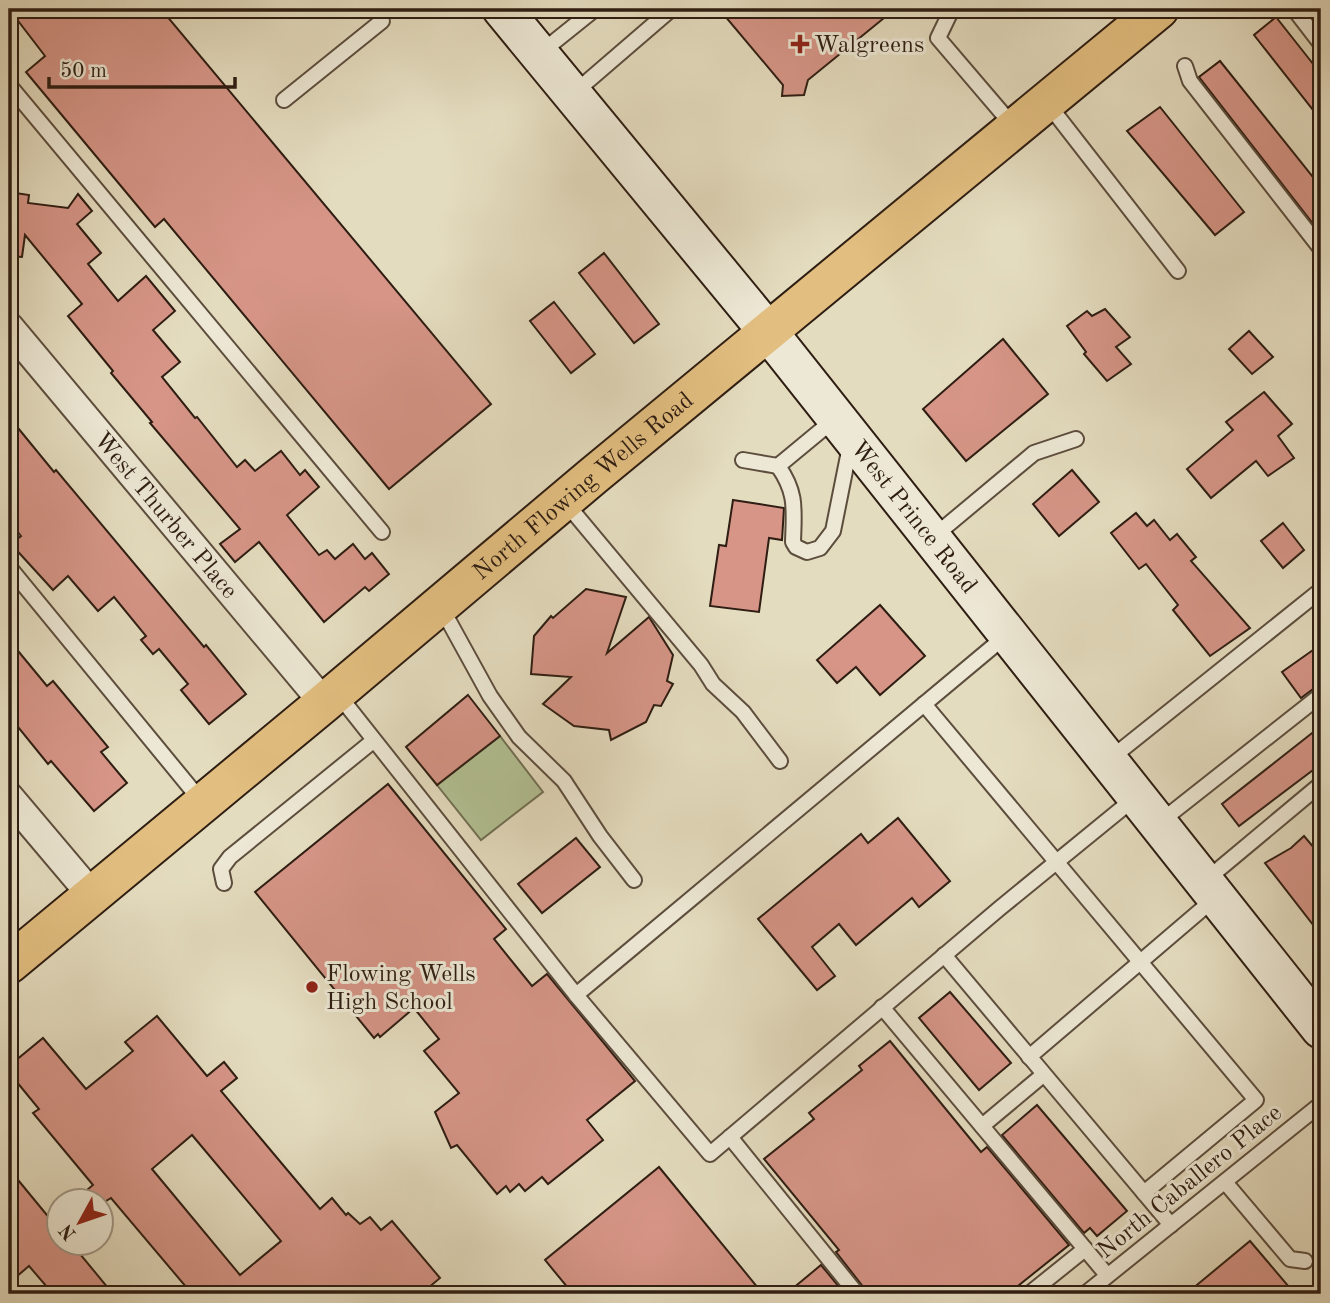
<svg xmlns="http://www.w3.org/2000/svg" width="1330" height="1303" font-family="'Old Standard TT',serif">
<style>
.green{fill:#b2c194;stroke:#706f53;stroke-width:2}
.building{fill:#d69587;stroke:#2e1d12;stroke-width:2;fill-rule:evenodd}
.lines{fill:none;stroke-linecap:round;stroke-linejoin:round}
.service-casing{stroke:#5c4d3d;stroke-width:18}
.minor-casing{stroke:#5c4d3d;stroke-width:32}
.secondary-casing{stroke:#2e1d12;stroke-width:42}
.primary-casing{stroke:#2e1d12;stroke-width:42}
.service{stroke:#ede8d5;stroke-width:14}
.minor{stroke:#ede8d5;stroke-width:28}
.secondary{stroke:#ede8d5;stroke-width:38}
.primary{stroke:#e2be80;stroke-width:38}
.poi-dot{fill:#8f2418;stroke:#ede8d5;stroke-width:2.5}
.labels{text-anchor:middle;stroke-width:6;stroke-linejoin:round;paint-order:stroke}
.poi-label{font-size:24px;fill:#2e1d12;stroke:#ede8d5;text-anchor:start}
.street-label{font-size:24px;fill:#2e1d12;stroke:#ede8d5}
</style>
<rect width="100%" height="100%" fill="#e4dcbf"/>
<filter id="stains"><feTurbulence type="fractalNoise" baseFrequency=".00286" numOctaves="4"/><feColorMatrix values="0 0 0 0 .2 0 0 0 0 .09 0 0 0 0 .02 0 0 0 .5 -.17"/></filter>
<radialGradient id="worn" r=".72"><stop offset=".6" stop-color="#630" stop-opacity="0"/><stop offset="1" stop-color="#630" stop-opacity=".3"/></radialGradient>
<path class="green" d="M500,736L543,792L481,840L437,785Z"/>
<g class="building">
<path d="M9,9H161L491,404L389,489L164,219L155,227L26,72L45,56Z"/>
<path d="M719,9H895L808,80L804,95L782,96L783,85Z"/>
<path d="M1276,17L1321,74V120L1254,35Z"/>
<path d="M1220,61L1321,187V234L1199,77Z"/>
<path d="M1160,107L1244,212L1215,235L1127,131Z"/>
<path d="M9,192L29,195L28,203L68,208L78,194L92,211L77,224L101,253L88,264L118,301L146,276L175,311L153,330L180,362L162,377L195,418L197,417L237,467L245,460L255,471L281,451L300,475L305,470L319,487L287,515L319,555L327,550L335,559L353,544L365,559L372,553L389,574L369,591L365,587L324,622L259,542L235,562L220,544L240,529L150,423L152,422L111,373L113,371L68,316L82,304L25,235L22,257L9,256Z"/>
<path d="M604,253L659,324L634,343L579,273Z"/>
<path d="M554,302L595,354L571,373L530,321Z"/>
<path d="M1105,309L1130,337L1116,347L1131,364L1107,381L1084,354L1086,352L1067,326L1087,311L1092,316Z"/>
<path d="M1249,331L1273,357L1252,374L1229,349Z"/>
<path d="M1003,339L1048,394L966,461L923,409Z"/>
<path d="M1264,392L1292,424L1278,436L1294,458L1268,476L1256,461L1211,498L1187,469L1233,430L1226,422Z"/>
<path d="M9,417L54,472L56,470L204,647L206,645L246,694L209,724L181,690L188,684L159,649L153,654L141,640L146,636L114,597L98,611L68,576L53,590L11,544L21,536L9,521Z"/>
<path d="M1072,470L1099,502L1059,536L1033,504Z"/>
<path d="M733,500L784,508L782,540L769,538L759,612L710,606L719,545L726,546Z"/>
<path d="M1136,513L1147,526L1154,520L1170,540L1177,534L1196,557L1191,561L1250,628L1210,656L1173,610L1178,605L1146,564L1139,569L1111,533Z"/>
<path d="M1283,523L1304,550L1283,568L1261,541Z"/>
<path d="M586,589L626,597L607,653L649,617L673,655L667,681L673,684L661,706L654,705L646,722L611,740L609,730L574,726L543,704L571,677L531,674L534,636L551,616L553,618Z"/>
<path d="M880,605L925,656L880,695L856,667L837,683L817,660Z"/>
<path d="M9,640L47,686L53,681L108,747L101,752L127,783L94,811L51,761L48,764L9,716Z"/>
<path d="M1313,650L1321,660V683L1301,698L1282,672Z"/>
<path d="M468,695L500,736L437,785L406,747Z"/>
<path d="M1321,726V764L1239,826L1222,804Z"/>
<path d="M388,784L506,929L494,939L532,986L547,974L635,1081L587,1120L603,1140L548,1184L542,1177L525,1191L519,1184L510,1192L506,1186L497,1194L457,1145L451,1148L435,1112L459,1093L424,1051L439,1039L414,1008L380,1037L378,1034L374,1038L255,892Z"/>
<path d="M898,818L950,881L919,907L912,898L856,945L839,924L812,947L835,976L817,990L758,919L861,834L868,843Z"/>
<path d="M1304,836L1321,856V935L1265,863L1291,848Z"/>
<path d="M576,838L600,867L542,913L518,884Z"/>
<path d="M950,992L1011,1063L979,1090L919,1018Z"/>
<path d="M157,1016L207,1076L224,1062L237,1078L221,1091L320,1209L332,1198L346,1215L348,1213L360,1224L370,1217L381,1230L392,1221L440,1278L421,1294H192L111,1198L106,1201H74L93,1185L33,1113L39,1109L16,1081L18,1080L9,1066L43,1038L86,1089L133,1051L125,1042ZM192,1135L281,1241L240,1275L152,1169Z"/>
<path d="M890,1041L981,1152L987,1147L1069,1245L1008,1294H866L864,1288L836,1252L839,1250L764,1159L814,1119L809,1113L862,1070L859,1066Z"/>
<path d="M1037,1105L1127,1211L1097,1236L1090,1228L1084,1233L1002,1135Z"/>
<path d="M659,1167L763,1294H573L545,1260Z"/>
<path d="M9,1169L51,1220L60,1213V1243H71L113,1294H53L29,1266L9,1283Z"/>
<path d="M1250,1241L1295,1294H1186Z"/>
<path d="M821,1265L845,1294H786Z"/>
</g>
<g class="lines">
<defs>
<g id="service">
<path d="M952,9L938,38L1014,127"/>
<path d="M1294,9L1321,44"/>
<path d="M539,54L595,9"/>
<path d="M1185,66L1190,81L1321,249"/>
<path d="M9,85L382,532"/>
<path d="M574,93L668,12"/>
<path d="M284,100L382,21"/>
<path d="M1048,104L1178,271"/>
<path d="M743,460L778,466L836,418"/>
<path d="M778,466C797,493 794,509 793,542L796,547L807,552L820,548L833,531L850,446"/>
<path d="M565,502L701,665L713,684L743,712L780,761"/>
<path d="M932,538L1034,453L1076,439"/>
<path d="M9,567L202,802"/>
<path d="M441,607L490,696L519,737L564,781L600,836L634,880"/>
<path d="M337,693L576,995L710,1154L1000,908L1136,797"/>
<path d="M924,704L1256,1100L1144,1193"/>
<path d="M1110,759L1321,590"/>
<path d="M1160,822L1321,695"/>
<path d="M1206,880L1321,784"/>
<path d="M224,883L221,869L230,857L373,741"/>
<path d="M944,955L1171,1225"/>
<path d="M576,995L1008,634"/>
<path d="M882,1007L1107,1275"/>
<path d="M1029,1057L1214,899"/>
<path d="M982,1126L1043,1075"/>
<path d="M730,1137L857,1294"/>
<path d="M1225,1182L1290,1259L1305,1261"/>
<path d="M1029,1294L1085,1249"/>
<path d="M1085,1294L1321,1104"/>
</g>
<g id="minor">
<path id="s1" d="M9,327L324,703"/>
<path d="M9,797L91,894"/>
</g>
<g id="secondary">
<path id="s2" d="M502,9L769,333L1321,1029"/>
</g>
<g id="primary">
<path id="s3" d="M9,964L324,703L593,476L1159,9"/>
</g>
</defs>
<use href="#service" class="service-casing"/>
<use href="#minor" class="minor-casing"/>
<use href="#secondary" class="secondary-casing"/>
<use href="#primary" class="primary-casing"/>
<use href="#service" class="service"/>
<use href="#minor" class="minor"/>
<use href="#secondary" class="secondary"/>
<use href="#primary" class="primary"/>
</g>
<g class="poi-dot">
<path d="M796.5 33.5h7v7h7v7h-7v7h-7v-7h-7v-7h7z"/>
<circle cx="312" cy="987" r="7"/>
</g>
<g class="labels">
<g class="poi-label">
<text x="814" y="52">Walgreens</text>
<text x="326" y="981">Flowing Wells<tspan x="326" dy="28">High School</tspan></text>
</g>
<g class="street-label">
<text dy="8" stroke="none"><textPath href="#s3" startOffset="747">North Flowing Wells Road</textPath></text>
<text dy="8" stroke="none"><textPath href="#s1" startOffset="245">West Thurber Place</textPath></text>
<text dy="8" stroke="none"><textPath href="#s2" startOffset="654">West Prince Road</textPath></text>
<text transform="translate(1189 1181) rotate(-39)" y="8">North Caballero Place</text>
</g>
</g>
<rect width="1330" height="1303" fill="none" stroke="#e4dcbf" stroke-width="35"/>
<rect x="10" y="10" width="1309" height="1282" fill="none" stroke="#2e1d12" stroke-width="3.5"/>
<rect x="18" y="18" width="1295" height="1268" fill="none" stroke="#2e1d12" stroke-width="2"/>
<g transform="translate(80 1222) rotate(230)"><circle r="33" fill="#ede8d5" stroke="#a19787" stroke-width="2"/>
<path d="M0-5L12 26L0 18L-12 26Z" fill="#8f2418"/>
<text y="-10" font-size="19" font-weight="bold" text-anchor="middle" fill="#2e1d12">N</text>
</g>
<path d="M49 77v10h186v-10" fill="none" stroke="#2e1d12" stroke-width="3.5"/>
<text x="60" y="77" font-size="21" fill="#2e1d12" stroke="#ede8d5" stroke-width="5" paint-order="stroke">50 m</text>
<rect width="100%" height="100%" filter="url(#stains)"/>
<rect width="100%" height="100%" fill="url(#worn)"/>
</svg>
